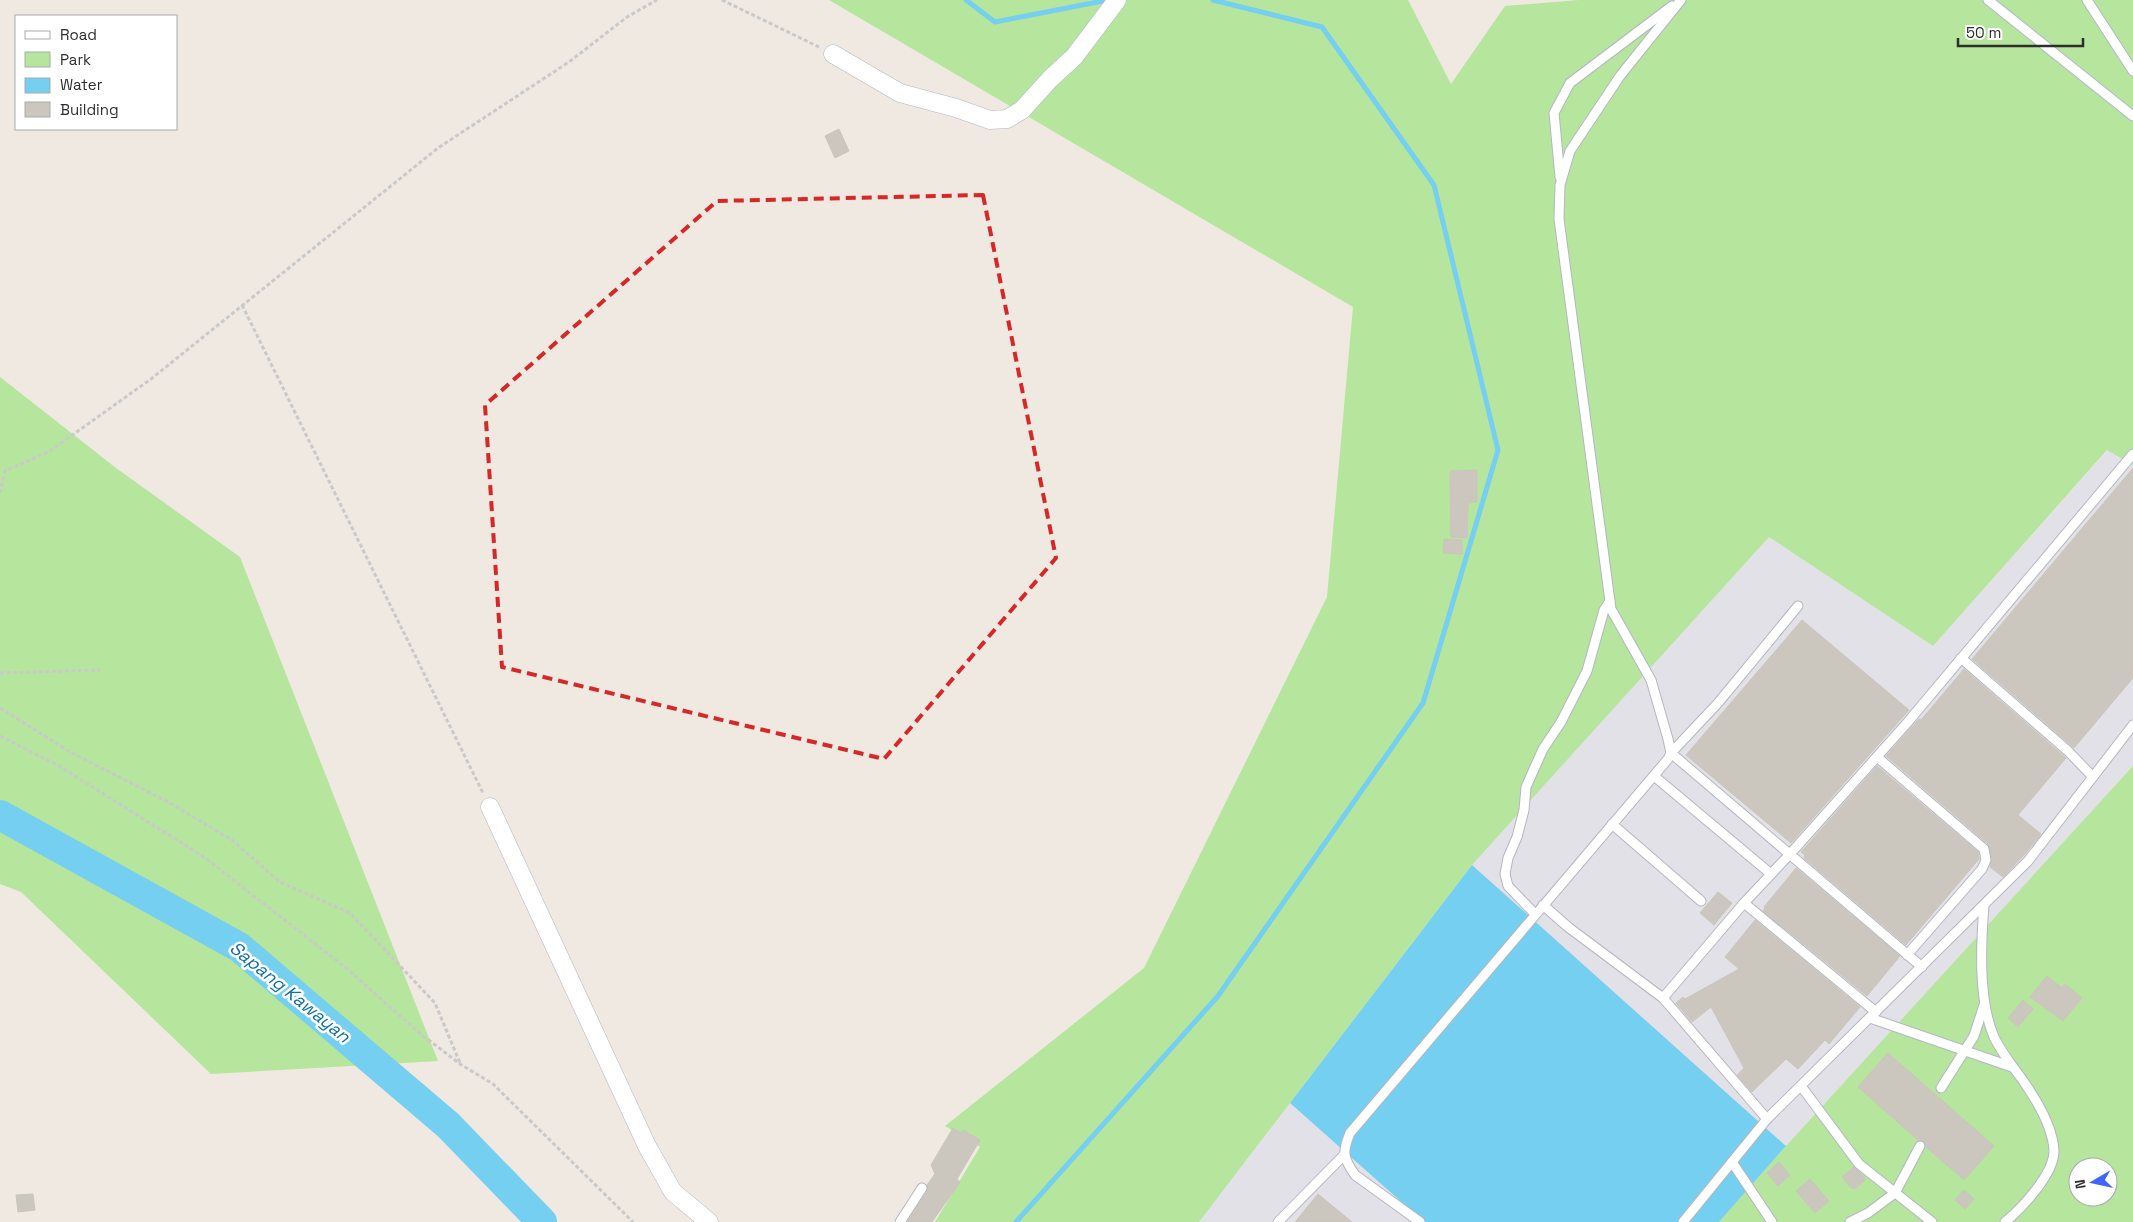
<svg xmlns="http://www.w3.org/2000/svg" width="2133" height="1222" font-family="'Space Grotesk',sans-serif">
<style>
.industrial{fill:#e3e1e8}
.green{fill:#b6e59e;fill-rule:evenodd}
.water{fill:#75cff0}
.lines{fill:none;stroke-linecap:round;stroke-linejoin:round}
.stream{stroke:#75cff0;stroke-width:5}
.river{stroke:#75cff0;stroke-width:30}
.building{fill:#cbc7bf;stroke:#cbc5ba}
.service-casing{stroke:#b4b7c1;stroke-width:11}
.minor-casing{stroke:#b4b7c1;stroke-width:19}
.path{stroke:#c9c9c9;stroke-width:3;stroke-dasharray:4 2.5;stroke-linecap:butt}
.service{stroke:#fff;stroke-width:9}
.minor{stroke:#fff;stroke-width:18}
.marked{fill:none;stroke:#d62828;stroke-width:4;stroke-dasharray:10 6;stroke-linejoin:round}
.labels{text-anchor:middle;stroke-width:5;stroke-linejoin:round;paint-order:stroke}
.water-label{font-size:18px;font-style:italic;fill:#0d6fa3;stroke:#fff}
</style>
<rect width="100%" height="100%" fill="#efe9e1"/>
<g class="industrial">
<path d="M2108,450L2133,465V766L1861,1124L1786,1146L1472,865L1769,537L1933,646Z"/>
<path d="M1290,1103L1424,1222H1199Z"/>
</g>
<g class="green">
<path d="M829,0H1408L1451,84L1505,6L1579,0H2133V465L2107,450L1933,646L1769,537L1472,865L1199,1222H935L980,1147L945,1126L1144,968L1327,597L1353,307Z"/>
<path d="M0,377L116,468L240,557L438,1061L211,1074L21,892L0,884Z"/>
<path d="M2133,766V1222H1719L1786,1146ZM2078,1167H2108V1197H2078Z"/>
</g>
<path class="water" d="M1472,865L1786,1146L1719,1222H1424L1290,1103Z"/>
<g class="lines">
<g class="stream">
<path d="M966,0L995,22L1108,0"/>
<path d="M1016,1222L1218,996L1423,703L1498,450L1434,185L1322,27L1213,0"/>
</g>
<path class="river" d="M0,815L239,947L448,1125L542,1222"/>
</g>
<g class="building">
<path d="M839,129L849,151L835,158L825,136Z"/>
<path d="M2133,468V678L2074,748L1972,659Z"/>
<path d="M1477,470V502L1468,503L1467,538L1451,537L1450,471Z"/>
<path d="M1444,539L1462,540V554L1443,553Z"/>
<path d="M1802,620L1909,710L1791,843L1686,755Z"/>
<path d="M1964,669L2066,758L2018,815L2041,834L2025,854L2003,877L1990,867L1992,859L1988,844L1886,756L1919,719L1921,720Z"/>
<path d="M1877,766L1978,852L1979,859L1906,945L1804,858L1805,855L1801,852Z"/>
<path d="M1796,868L1900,956L1867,996L1763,911L1765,908L1764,907Z"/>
<path d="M1718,892L1732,903L1714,925L1700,913Z"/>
<path d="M1755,920L1860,1007L1829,1044L1825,1040L1798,1069L1786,1059L1752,1092L1737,1075L1744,1068L1711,1007L1692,1022L1676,1003L1683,997L1685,999L1739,969L1725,957Z"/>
<path d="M2047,976L2062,988L2065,984L2082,998L2063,1021L2030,997Z"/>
<path d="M2023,1000L2033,1009L2018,1027L2008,1018Z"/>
<path d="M1888,1053L1994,1146L1964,1180L1926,1147L1923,1141L1918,1140L1858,1087Z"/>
<path d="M953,1128L961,1133L963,1130L980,1140L957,1179L960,1182L932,1222H907L927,1191V1185L935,1174L931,1165Z"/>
<path d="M1779,1162L1790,1175L1778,1186L1767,1173Z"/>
<path d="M1854,1167L1866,1179L1856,1188H1851L1842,1177Z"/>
<path d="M1810,1179L1829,1201L1815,1213L1796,1191Z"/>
<path d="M1964,1190L1974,1199L1965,1209L1955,1200Z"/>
<path d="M33,1194L35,1210L18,1212L16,1195Z"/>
<path d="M1318,1194L1352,1222H1295Z"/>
</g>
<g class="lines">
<defs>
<g id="service">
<path d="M1988,0L2133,116"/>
<path d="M2087,0L2133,71"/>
<path d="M1560,177L1554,113L1570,83L1672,6"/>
<path d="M1798,606L1718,703L1671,753L1922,967"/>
<path d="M1961,658L2068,751L2093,777"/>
<path d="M1877,757L1984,849L1986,860L1982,869L1907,955"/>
<path d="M1654,776L1771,874"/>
<path d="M1612,824L1701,901"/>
<path d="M1744,903L1876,1012"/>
<path d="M1543,905L1568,927L1663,998"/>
<path d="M1984,905C1981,944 1978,1000 1994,1037C2003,1056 2017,1071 2028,1088C2040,1106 2053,1129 2054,1151C2054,1174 2022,1208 2005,1222"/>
<path d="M1535,914L1508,886L1505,874L1508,858L1517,837L1524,810L1526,787L1543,749L1561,722L1587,671L1604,610L1610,601"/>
<path d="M1870,1018L2012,1067"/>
<path d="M1801,1086L1859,1164L1932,1222"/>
<path d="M1941,1088L1974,1036L1984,1005"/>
<path d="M1767,1119L1663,998L1744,903L1790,854L1907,723L2133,454"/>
<path d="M1732,1162L1772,1222"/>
<path d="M900,1222L922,1188"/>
<path d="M1278,1222L1344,1155"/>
<path d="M1420,1222L1355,1175C1343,1158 1342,1152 1350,1133L1668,759L1671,753L1668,739L1651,680L1611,609L1559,219L1560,185L1570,151L1620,76L1681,0"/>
<path d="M1683,1222L1767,1119L2028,861L2133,725"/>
<path d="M1850,1222L1868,1213L1895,1193L1920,1146"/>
</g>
<g id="minor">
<path d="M833,54L900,93L956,108L990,120L1007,119L1022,110L1050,79L1074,57L1117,0"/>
<path d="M490,807L647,1146L673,1192L709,1222"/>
</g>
</defs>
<use href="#service" class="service-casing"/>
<use href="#minor" class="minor-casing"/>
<g class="path">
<path d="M722,0L819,47"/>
<path d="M242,305L483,793"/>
<path d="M0,493L5,471L50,451L151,379L438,148L569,62L627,17L657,0"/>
<path d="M0,673L100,670"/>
<path d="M0,708L72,753L168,802L232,840L280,882L350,913L435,1003L460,1063"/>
<path d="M0,736L59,766L204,857L345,967L417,1031L460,1064L493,1084L633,1222"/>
</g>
<use href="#service" class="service"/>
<use href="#minor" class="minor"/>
</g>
<path class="marked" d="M983,195L1056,558L884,759L502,667L485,405L717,201Z"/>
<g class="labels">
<g class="water-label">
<text transform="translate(290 992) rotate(39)" y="6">Sapang Kawayan</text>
</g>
</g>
<rect x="15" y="15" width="162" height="115" fill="#ffffff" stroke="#ababab"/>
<rect x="25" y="31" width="25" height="8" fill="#ffffff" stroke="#ababab"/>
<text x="60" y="40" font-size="15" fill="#2e2e2e">Road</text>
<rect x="25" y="52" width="25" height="15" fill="#b6e59e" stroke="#ababab"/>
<text x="60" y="65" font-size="15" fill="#2e2e2e">Park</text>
<rect x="25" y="78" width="25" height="15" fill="#75cff0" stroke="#ababab"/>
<text x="60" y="90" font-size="15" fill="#2e2e2e">Water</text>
<rect x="25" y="102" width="25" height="15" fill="#cbc7bf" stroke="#ababab"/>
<text x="60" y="115" font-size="15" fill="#2e2e2e">Building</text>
<g transform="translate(2093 1182) rotate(261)"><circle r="24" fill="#ffffff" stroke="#ababab"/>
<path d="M0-4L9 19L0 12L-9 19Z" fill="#4264fb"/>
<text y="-8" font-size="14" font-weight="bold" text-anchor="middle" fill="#2e2e2e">N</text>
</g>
<path d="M1958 38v8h125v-8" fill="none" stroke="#2e2e2e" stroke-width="2.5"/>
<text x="1966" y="38" font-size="15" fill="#2e2e2e" stroke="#ffffff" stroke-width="4" paint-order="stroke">50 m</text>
</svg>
